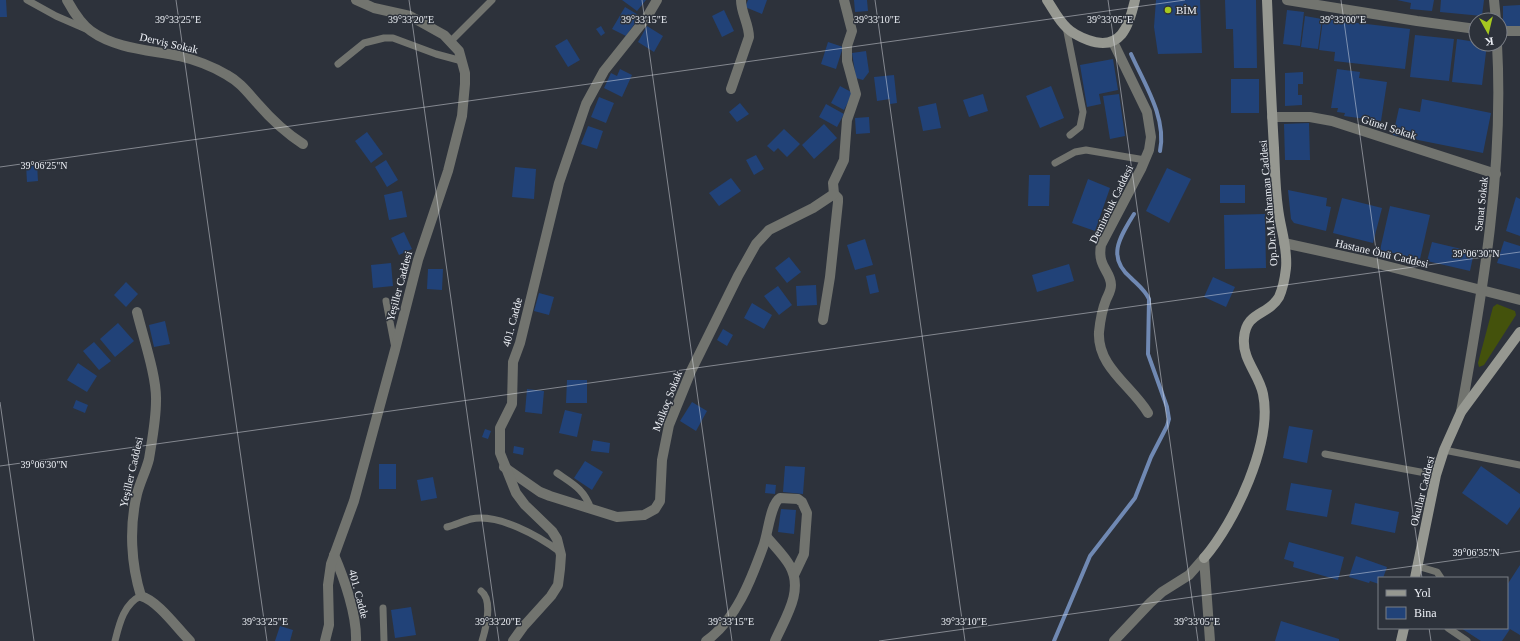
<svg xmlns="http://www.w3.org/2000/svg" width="1520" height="641" font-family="Georgia,serif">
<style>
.green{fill:#44520c}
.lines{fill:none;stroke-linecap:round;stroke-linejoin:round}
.stream{stroke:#7089b3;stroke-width:4}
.building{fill:#214278}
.lane{stroke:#72746f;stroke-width:7}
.street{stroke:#72746f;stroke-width:10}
.secondary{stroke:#969891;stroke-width:10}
.ticks{fill:none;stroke:#edf0f6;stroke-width:1;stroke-opacity:0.45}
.poi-dot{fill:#a6c820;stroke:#2d323b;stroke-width:1.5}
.labels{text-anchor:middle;stroke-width:3;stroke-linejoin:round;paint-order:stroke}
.poi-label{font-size:11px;fill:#edf0f6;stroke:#2d323b;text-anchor:start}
.street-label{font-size:11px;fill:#edf0f6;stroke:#2d323b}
.ticks-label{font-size:10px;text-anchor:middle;fill:#edf0f6;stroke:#2d323b;stroke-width:3;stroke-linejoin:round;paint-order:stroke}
</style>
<rect width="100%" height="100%" fill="#2d323b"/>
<path class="green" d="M1497,304L1515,311L1516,315L1484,365L1479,367L1478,363L1493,307Z"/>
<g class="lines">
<g class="stream">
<path d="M1131,54C1144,83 1167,118 1160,151"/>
<path d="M1054,641L1090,556L1135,498L1151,457L1167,426L1169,419L1167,407L1148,354L1149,299C1145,290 1138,285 1131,278C1106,257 1120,237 1134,214"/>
</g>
</g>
<g class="building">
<path d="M0,0H6L7,17H0Z"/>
<path d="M622,0H646L637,11Z"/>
<path d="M748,0H767L762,14L745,7Z"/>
<path d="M854,0H867L868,11L855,12Z"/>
<path d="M1156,0H1200L1202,53L1158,54L1154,27Z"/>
<path d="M1225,0H1256L1257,68H1234L1233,29H1226Z"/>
<path d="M1397,0H1434L1432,11L1410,9L1411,3Z"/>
<path d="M1441,0H1484L1482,16L1440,12Z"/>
<path d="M1520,5V26H1503V6Z"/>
<path d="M625,7L640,16L626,36L612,29Z"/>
<path d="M724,10L734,31L722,37L712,16Z"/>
<path d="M1287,10L1304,12L1300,46L1283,44Z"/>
<path d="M1305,16L1322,19L1318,49L1301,47Z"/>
<path d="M1323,19L1410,29L1405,69L1334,61L1335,52L1319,50Z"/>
<path d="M601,26L605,33L601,36L596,29Z"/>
<path d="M647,26L663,36L654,52L638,42Z"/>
<path d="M1415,35L1454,39L1449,81L1410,77Z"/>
<path d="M567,39L580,60L568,67L555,46Z"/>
<path d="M1457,39L1476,42V44H1487L1482,85L1452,82Z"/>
<path d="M828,42L843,47L836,69L821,64Z"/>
<path d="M866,51L869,72L863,80L856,78L852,53Z"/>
<path d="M1113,59L1118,90L1099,94L1101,104L1087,107L1080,65Z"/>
<path d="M620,69L632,75L622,97L604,88L611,73L617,76Z"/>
<path d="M1337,69L1360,72L1359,78L1387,82L1381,121L1344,116L1345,113L1337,112L1338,108H1331Z"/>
<path d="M1303,72V84H1298V95H1302V105L1285,106V73Z"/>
<path d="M894,75L897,103L890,104V99L877,101L874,77Z"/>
<rect x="1231" y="79" width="28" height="34"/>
<path d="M840,86L853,93L844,110L831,103Z"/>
<path d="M1051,86L1064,118L1040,128L1026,96Z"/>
<path d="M983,94L988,111L969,117L963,100Z"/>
<path d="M1119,94L1125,136L1110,139L1103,96Z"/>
<path d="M599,97L614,103L606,123L591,117Z"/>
<path d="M1422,99L1491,113L1483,153L1393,135L1399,108L1420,112Z"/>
<path d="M740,103L749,114L737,122L729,112Z"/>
<path d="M936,103L941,128L923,131L918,107Z"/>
<path d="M826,104L844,114L837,127L819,117Z"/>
<path d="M869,117L870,133L856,134L855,118Z"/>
<path d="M1309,123L1310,160H1285L1284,124Z"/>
<path d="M824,124L837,138L814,159L802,145Z"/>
<path d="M588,126L603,131L597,149L581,144Z"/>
<path d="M784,129L800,144L787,157L778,148L774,152L767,146Z"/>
<path d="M367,132L383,154L371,163L355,141Z"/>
<path d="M756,155L764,169L754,175L746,160Z"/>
<path d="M386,160L398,180L387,187L375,167Z"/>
<path d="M37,164L38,181L27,182L26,165Z"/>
<path d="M515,167L536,169L534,199L512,197Z"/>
<path d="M1167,168L1191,179L1169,223L1146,211Z"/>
<path d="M1029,175H1050L1049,206H1028Z"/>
<path d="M731,178L741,191L719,206L709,193Z"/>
<path d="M1088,179L1110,188L1095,231L1072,223Z"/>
<rect x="1220" y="185" width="25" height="18"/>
<path d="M1288,190L1327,198L1326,206L1331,207L1326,231L1294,223L1291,219Z"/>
<path d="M402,191L407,217L389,220L384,195Z"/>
<path d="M1516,197L1520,199V236L1506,231Z"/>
<path d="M1342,198L1382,208L1373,243L1333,233Z"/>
<path d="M1390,206L1430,215L1420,259L1380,250Z"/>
<path d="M1265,214L1266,268L1225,269L1224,215Z"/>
<path d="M404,232L412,249L399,255L391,238Z"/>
<path d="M865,239L873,265L855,270L847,245Z"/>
<path d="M1504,241L1520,246V269L1497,263Z"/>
<path d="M1432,242L1474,252L1470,271L1427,261Z"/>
<path d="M789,257L801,272L787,283L775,268Z"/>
<path d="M391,263L393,286L373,288L371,265Z"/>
<path d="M1069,264L1074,281L1037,292L1032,275Z"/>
<path d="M428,269H443L442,290L427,289Z"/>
<path d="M875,274L879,292L870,294L866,276Z"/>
<path d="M1213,277L1235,287L1226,307L1204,297Z"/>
<path d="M126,282L138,294L126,307L114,295Z"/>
<path d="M816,285L817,305L797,306L796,286Z"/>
<path d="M778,286L792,305L779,315L764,296Z"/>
<path d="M539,293L554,297L549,315L534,311Z"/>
<path d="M752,303L772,315L764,329L744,318Z"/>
<path d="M165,321L170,344L154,347L149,325Z"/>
<path d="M118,323L134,341L115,357L100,339Z"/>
<path d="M723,329L733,335L727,346L717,340Z"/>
<path d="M94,342L111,361L99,370L83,351Z"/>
<path d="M78,363L97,376L87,392L67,380Z"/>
<path d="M567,380H587V403H566Z"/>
<path d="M527,389L544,391L542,414L525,412Z"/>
<path d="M76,400L88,405L85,413L73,408Z"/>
<path d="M692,402L707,411L696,431L680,421Z"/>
<path d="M565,410L582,414L577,437L559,433Z"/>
<path d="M1289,426L1313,430L1307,463L1283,458Z"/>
<path d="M485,429L491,431L488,439L482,437Z"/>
<path d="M593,440L610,443L609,453L591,451Z"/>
<path d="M514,446L524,448L523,455L513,453Z"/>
<path d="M585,461L603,472L592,490L574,478Z"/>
<rect x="379" y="464" width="17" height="25"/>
<path d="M785,466L805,467L803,494L783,492Z"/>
<path d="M1481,466L1520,494V507L1507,525L1462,493Z"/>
<path d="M433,477L437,498L421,501L417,480Z"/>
<path d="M1291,483L1332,490L1327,517L1286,510Z"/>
<path d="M766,484L776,485L775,494L765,493Z"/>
<path d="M1355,503L1399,512L1395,533L1351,524Z"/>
<path d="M781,509L796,510L794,534L778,532Z"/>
<path d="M1289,542L1344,557L1338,580L1293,567L1294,562L1284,559Z"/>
<path d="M1356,556L1387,567L1383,578H1379V584L1370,581L1369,583L1349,577Z"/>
<path d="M1520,565V635L1510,629L1502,641H1481L1461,628H1507V585Z"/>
<path d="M411,607L416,635L395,638L391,610Z"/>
<path d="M1281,621L1339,639V641H1275Z"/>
<path d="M280,626L293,630L290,641H275Z"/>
</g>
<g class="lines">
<g class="lane">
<path d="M27,0L56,16L86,29"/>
<path d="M1066,27L1083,112L1080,127L1070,135"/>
<path d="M451,41L492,0"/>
<path d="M338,64L364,43L384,38H393L436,54L462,61"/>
<path d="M1055,163L1075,152L1086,150L1145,160"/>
<path d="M386,301L395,348"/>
<path d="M1444,450L1520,465"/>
<path d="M1325,454L1436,475"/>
<path d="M557,473C573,484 584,489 591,509"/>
<path d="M447,527C455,525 463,521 471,519C498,513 539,536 560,552"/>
<path d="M1417,566L1437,572L1441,578"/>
<path d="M481,591C493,600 486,628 482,641"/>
<path d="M383,608L384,641"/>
<path d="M1448,628L1467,641"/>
<path d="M115,641C119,625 124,603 141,596"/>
</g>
<g class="street">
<path d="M67,0C73,11 81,24 91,31C116,49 150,50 179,56C196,60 212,66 227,75C240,82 248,93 258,104C271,119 286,133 303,144"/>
<path d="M1287,0L1417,21L1476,29"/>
<path d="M1494,0L1496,20"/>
<path d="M1500,31H1520"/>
<path d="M1113,42L1147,112L1151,137L1149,150L1141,169L1101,245C1097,267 1111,271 1111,285C1111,291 1108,295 1106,300C1102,310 1100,322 1099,332C1097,367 1132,386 1148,413"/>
<path d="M731,89L749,37C749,24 741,13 741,0"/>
<path d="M1272,117H1310L1332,121L1496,174"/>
<path d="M1284,243L1375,263L1520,300"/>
<path d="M137,312C143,337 157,377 156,401C156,420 152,440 149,459C146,471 140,482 137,494C129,527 131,564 141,596C158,601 177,628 190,641"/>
<path d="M823,320L830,277L838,202V198L834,194L833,183L844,160L847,120L856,94L847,61V46L852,31L844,0"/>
<path d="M1461,412C1483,290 1504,168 1497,44"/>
<path d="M504,467L540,492L550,496L617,517L644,515L655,509L660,501L662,460L669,425L691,371L738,276L756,244L769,230L813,208L834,194"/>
<path d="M767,537C774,546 784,555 790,566C804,591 785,618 775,641"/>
<path d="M334,555C344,578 357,615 356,641"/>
<path d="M1204,558L1210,641"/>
<path d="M325,641L329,625L328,585L331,564L354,501L395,350L418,260L448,171L462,116L465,84V73L459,51L444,35L410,16L374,8L356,0"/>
<path d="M513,641L523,627L551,596L558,585L560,569L561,555L557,539L552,531L525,505L516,493L500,453V428L512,404L513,362L520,343L559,183L586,104L604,71L647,17L657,0"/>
<path d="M706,641C736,620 751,580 763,547C768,535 770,504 780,498L798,499L802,502L807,513L804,554L794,575"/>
<path d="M1114,641L1150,603L1162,592L1189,575L1204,558"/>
</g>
<g class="secondary">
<path d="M1047,0C1053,9 1059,21 1067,28C1073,34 1080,37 1088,40C1121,52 1129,26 1135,0"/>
<path d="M1204,558C1235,522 1273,442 1263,394C1259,374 1242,360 1244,338C1246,311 1268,316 1279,297C1283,288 1285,277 1286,268C1288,248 1280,227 1278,208C1275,188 1275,168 1274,148C1271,99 1269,49 1267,0"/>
<path d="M1415,578L1436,475L1444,450L1461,412L1520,332"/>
<path d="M1401,641L1404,628"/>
</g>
</g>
<path class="ticks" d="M176,0L267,641M409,0L499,641M642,0L732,641M875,0L965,641M1108,0L1198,641M1341,0L1422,578M0,167L1185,0M0,402L34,641M0,466L1520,252M1429,628L1431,641M879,641L1520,551"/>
<circle class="poi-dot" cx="1168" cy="10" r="4"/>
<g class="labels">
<g class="poi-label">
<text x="1176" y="14">BİM</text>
</g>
<g class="street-label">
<text transform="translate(169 43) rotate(13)" y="4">Derviş Sokak</text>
<text transform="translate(1389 127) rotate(18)" y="4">Günel Sokak</text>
<text transform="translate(1268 203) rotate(-95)" y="4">Op.Dr.M.Kahraman Caddesi</text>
<text transform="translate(1111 204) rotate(-64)" y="4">Demiroluk Caddesi</text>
<text transform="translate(1481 204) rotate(-84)" y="4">Sanat Sokak</text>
<text transform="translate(1382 253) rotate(13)" y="4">Hastane Önü Caddesi</text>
<text transform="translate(399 286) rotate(-75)" y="4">Yeşiller Caddesi</text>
<text transform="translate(512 322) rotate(-75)" y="4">401. Cadde</text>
<text transform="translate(667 401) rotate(-69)" y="4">Malkoç Sokak</text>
<text transform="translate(131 472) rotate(-77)" y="4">Yeşiller Caddesi</text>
<text transform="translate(1422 491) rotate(-76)" y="4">Okullar Caddesi</text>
<text transform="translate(359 594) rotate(75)" y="4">401. Cadde</text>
</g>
</g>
<g class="ticks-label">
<text x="178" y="23">39°33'25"E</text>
<text x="411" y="23">39°33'20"E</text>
<text x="644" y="23">39°33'15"E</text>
<text x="877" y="23">39°33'10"E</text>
<text x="1110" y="23">39°33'05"E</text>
<text x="1343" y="23">39°33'00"E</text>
<text x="44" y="169">39°06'25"N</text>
<text x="1476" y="257">39°06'30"N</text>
<text x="44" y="468">39°06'30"N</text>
<text x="1476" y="556">39°06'35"N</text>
<text x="265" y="625">39°33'25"E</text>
<text x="498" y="625">39°33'20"E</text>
<text x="731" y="625">39°33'15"E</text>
<text x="964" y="625">39°33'10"E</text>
<text x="1197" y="625">39°33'05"E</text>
</g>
<rect x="1378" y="577" width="130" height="52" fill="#2d323b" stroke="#7a7e86"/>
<rect x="1386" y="590" width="20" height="6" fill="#969891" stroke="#7a7e86"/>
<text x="1414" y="597" font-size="12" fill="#edf0f6">Yol</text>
<rect x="1386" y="607" width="20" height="12" fill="#214278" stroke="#7a7e86"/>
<text x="1414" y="617" font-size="12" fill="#edf0f6">Bina</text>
<g transform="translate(1488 32) rotate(172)"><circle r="19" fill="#2d323b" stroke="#7a7e86"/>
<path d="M0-3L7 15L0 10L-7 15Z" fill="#a6c820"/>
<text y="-6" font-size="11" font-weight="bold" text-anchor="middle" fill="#edf0f6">K</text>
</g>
</svg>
